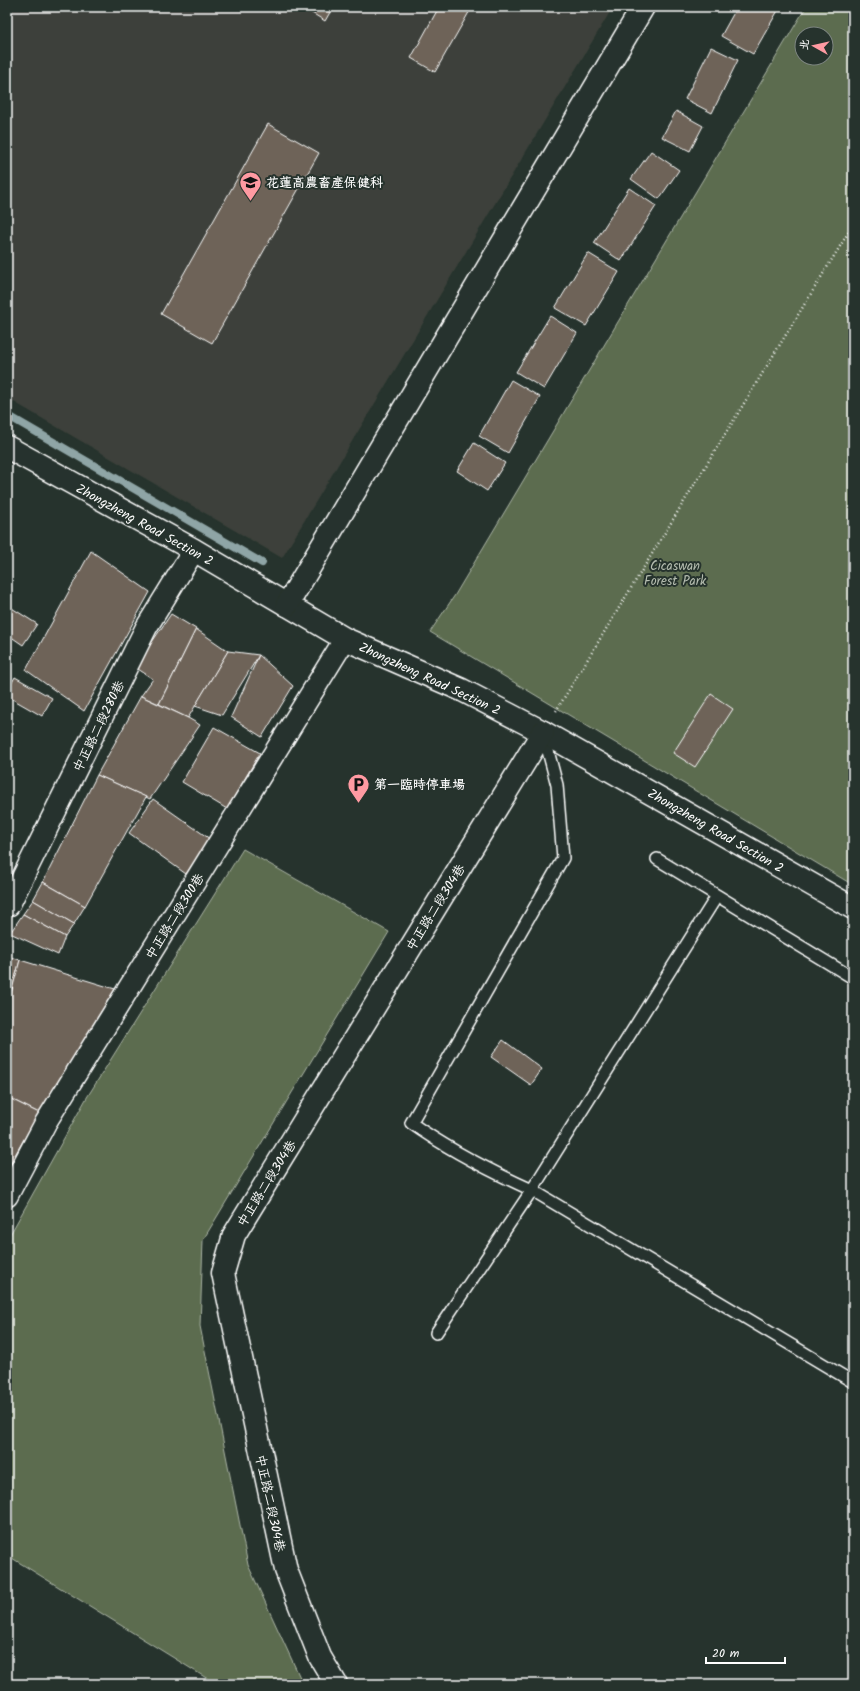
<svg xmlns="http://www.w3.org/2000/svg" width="860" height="1691" font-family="Kalam,'LXGW WenKai TC',sans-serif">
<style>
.built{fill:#3c413a}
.green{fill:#5b6c4f;stroke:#adb6a7;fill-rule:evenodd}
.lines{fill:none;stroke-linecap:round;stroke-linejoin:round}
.stream{stroke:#8fa5a6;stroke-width:8}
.building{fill:#6e6358;stroke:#fff}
.lane-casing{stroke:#fff;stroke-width:14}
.street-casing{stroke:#fff;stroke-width:24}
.secondary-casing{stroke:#fff;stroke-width:25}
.path{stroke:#fff;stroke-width:2.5;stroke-dasharray:1 3;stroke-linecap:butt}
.lane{stroke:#26332d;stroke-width:11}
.street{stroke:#26332d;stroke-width:21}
.secondary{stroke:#26332d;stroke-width:22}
.labels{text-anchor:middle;stroke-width:4;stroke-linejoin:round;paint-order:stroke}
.poi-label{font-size:13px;font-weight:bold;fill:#fff;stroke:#26332d;text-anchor:start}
.street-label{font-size:13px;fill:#fff;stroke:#26332d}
.park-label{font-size:13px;fill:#b5bdb0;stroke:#26332d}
</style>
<rect width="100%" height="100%" fill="#26332d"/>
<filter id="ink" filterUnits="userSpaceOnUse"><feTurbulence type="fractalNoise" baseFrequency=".025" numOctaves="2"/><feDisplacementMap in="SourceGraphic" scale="8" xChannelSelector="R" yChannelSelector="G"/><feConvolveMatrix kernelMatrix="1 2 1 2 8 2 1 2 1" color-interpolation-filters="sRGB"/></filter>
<g filter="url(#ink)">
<path class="built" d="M7,7H613L282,558L7,398Z"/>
<g class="green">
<path d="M806,7H853V885L430,632L455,595ZM802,34H826V58H802Z"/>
<path d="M243,849L389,932L203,1240L200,1326L248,1565L303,1684H216L7,1555V1240L86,1099Z"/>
</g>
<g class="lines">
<path class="stream" d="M7,415L262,563"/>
</g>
<g class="building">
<path d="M309,7H333L325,21L307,10Z"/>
<path d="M439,7H472L435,72L411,58Z"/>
<path d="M737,7H780L753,54L721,36Z"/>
<path d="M711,47L738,60L712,113L685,99Z"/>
<path d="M676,111L703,126L690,151L662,137Z"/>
<path d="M268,124L319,153L212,343L161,314Z"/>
<path d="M651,151L679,170L659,199L631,179Z"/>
<path d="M629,188L656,206L621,261L594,243Z"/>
<path d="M588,253L619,272L586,326L555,308Z"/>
<path d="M550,316L577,333L544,389L516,372Z"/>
<path d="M511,380L540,397L508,453L479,436Z"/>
<path d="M474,443L505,463L487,491L457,471Z"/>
<path d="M91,551L150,592L84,711L26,670Z"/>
<path d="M7,605L37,624L23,645L7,634Z"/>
<path d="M171,614L196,629L159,704L141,696L153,679L135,667Z"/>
<path d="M196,629L228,651L188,718L159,704Z"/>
<path d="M228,651L259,655L222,715L195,706Z"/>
<path d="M259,655L293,686L262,737L231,717Z"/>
<path d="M15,677L52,698L42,716L7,696V691Z"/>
<path d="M711,694L733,709L695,767L673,753Z"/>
<path d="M141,696L188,718L200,725L150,799L97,775Z"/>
<path d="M214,727L260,753L227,809L182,782Z"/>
<path d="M97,775L146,797L85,906L43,882Z"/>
<path d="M153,799L210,839L186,874L129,833Z"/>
<path d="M43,882L85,906L74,924L33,900Z"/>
<path d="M33,900L74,924L65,937L23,914Z"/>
<path d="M23,914L65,937L58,955L10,933Z"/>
<path d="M7,956L20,960L7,1008Z"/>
<path d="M20,960L115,989L39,1113L7,1097V1008Z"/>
<path d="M503,1040L542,1069L531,1085L491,1057Z"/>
<path d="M7,1097L39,1113L7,1169Z"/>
</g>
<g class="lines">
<defs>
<g id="lane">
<path d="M543,732L557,785L563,858L411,1123C449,1150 490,1171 532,1190L853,1382"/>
<path d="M657,859L853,978"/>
<path d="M436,1333L532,1190L717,896"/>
</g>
<g id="street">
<path d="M9,905L146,628L194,550"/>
<path d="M7,1196L46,1122L345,639"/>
</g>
<g id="secondary">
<path d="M7,447L194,550L345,639L462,690L543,732L853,908"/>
<path d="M287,605L643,7"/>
<path d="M336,1684L320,1657L286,1570L223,1273L234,1235L543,732"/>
</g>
</defs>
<use href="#lane" class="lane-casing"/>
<use href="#street" class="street-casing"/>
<use href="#secondary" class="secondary-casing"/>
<path class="path" d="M556,711L853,225"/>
<use href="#lane" class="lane"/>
<use href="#street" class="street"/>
<use href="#secondary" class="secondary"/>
</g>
</g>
<defs>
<symbol id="school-pin" viewBox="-11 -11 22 30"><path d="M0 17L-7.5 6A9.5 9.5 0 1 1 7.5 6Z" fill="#ff9aa2" stroke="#26332d"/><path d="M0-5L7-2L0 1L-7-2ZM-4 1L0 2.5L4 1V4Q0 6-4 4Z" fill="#111"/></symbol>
<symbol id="parking-pin" viewBox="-11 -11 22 30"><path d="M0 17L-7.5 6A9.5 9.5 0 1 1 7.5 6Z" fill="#ff9aa2" stroke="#26332d"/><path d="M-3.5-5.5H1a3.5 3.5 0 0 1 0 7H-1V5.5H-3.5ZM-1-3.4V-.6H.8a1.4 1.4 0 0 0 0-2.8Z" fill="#111"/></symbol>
</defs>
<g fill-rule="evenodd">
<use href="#school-pin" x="238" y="170" width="25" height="34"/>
<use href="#parking-pin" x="346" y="772" width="25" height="34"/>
</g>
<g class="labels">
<g class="poi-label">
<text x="266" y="187">花蓮高農畜產保健科</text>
<text x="374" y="789">第一臨時停車場</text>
</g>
<g class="street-label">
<text transform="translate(145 524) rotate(29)" y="5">Zhongzheng Road Section 2</text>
<text transform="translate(430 678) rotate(25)" y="5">Zhongzheng Road Section 2</text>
<text transform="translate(98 726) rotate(-64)" y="5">中正路二段280巷</text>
<text transform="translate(716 830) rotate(30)" y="5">Zhongzheng Road Section 2</text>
<text transform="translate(435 907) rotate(-58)" y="5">中正路二段304巷</text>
<text transform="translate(174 916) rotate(-58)" y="5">中正路二段300巷</text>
<text transform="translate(266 1183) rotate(-58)" y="5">中正路二段304巷</text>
<text transform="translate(271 1503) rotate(78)" y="5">中正路二段304巷</text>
</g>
<g class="park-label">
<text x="675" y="570">Cicaswan<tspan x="675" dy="15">Forest Park</tspan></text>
</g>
</g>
<rect width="860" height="1691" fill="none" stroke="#26332d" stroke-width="24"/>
<rect x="12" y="12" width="836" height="1667" fill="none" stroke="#fff" stroke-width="1.5" filter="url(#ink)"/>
<g transform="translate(814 46) rotate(278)"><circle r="19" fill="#26332d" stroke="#7d8581"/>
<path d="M0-3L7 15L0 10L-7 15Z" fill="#ff9aa2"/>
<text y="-6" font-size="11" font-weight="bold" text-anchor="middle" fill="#ffffff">北</text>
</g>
<path d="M706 1657v6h79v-6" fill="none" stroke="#ffffff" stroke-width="2"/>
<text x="712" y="1657" font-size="12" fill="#ffffff" stroke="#26332d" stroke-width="3" paint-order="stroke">20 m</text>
</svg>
